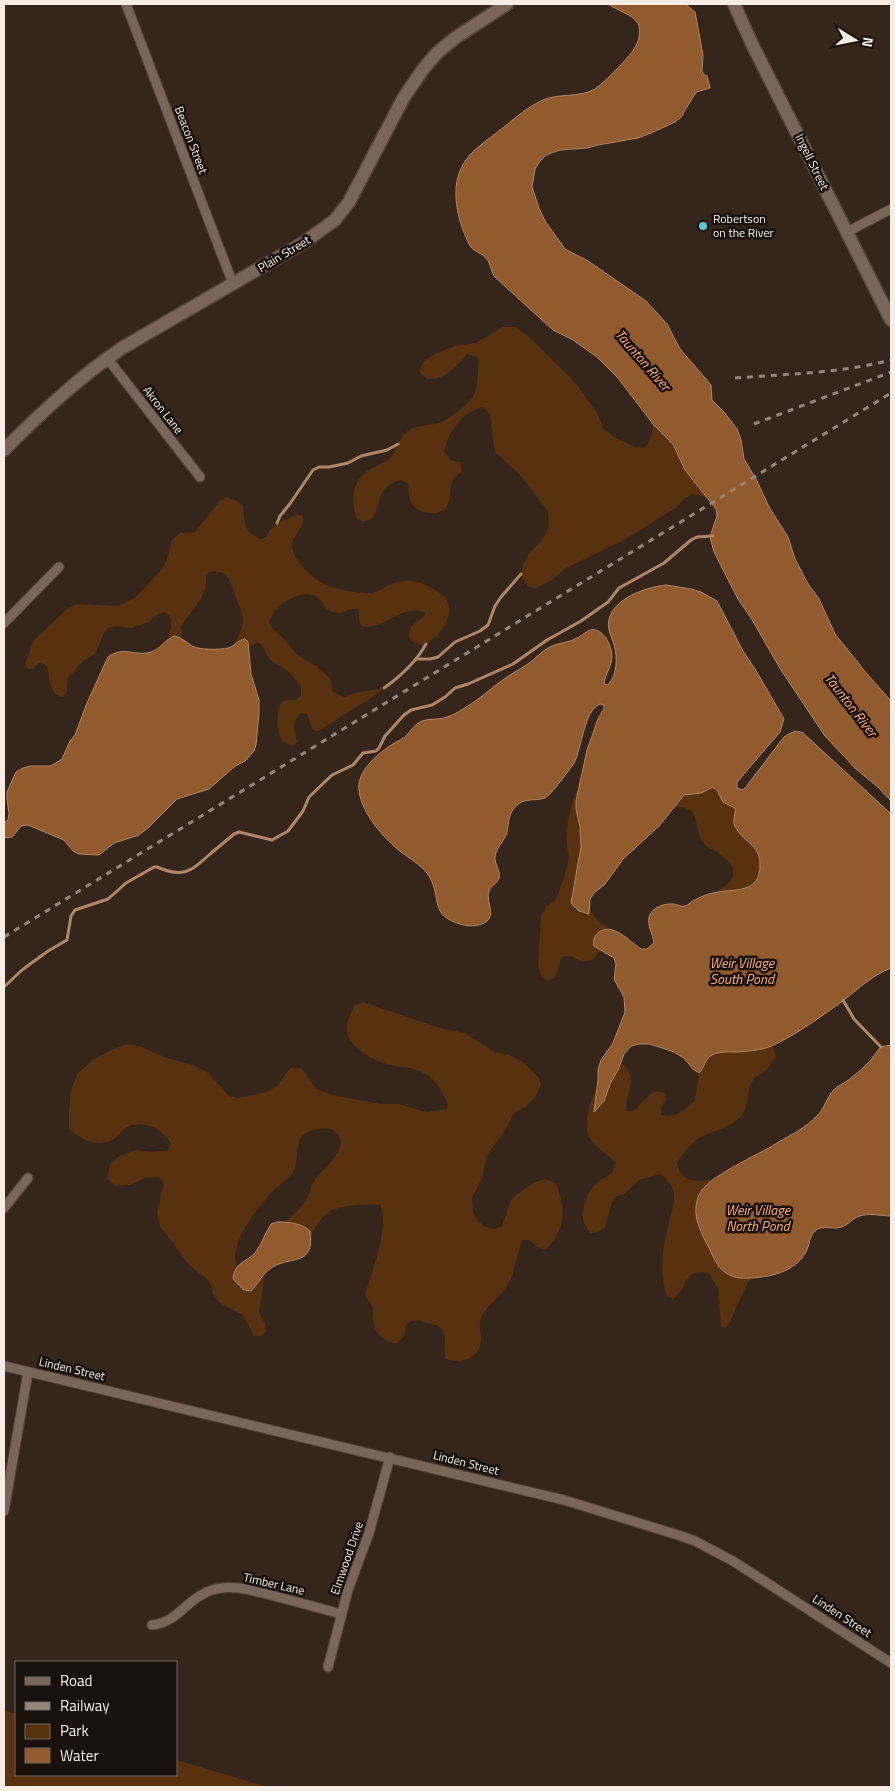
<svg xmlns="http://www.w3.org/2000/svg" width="895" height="1791" font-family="'Titillium Web',sans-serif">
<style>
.green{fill:#58310e}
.water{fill:#915b2e;stroke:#b08765}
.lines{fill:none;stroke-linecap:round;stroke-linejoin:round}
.stream{stroke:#b08765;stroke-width:3}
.street-casing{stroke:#51443b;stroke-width:11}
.secondary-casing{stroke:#51443b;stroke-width:15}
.street{stroke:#78665a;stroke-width:9}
.secondary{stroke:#78665a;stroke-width:12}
.rail{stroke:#93867d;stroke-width:3;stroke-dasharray:6 6;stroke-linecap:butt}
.poi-dot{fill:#53cbdb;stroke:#18110c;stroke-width:2}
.labels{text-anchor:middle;stroke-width:5;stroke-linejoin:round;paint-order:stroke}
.street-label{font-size:12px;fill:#f7ede5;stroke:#18110c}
.poi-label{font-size:12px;fill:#f7ede5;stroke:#18110c;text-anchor:start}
.water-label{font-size:14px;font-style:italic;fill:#fead6e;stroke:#18110c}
</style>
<rect width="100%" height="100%" fill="#35261b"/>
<g class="green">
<path d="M503,327H515L528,336L566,373L578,386L597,413L603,428L614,437L635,447L644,448C652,441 652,434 653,424L673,444L685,470L706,497L693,494L685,498L674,509L624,540L566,568L552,580L536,588L528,587L521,574L523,565L529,554L543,538L549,527L548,511L521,476L495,452L490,414L483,407C462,412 449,431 444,451L450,460L460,462L462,472C444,482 455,491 447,506C440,518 419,514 412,504C409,499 409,490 408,484L401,480C372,487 382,513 370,520C370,520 362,522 362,522L356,517C351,499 352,481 369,470C375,466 384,464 389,459C398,451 397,438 408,431C417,425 428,426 438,423C447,421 473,402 475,392C478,382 478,371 479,361L476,357L467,354C455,368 447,379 427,379L419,372L424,361L437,353L455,346L476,343Z"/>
<path d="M227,497L239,502L243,506C244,522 244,531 260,539L266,537C274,521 283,523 297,514L302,516L304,519C302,529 292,537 292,546C292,560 314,580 326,585C336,589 360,594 370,593C378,593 384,587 391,584C401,580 414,580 424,584C431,588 441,592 446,599C457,615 437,643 420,645L410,640C406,627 416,623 425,615V612C398,604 388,630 361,626C358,620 360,615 358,609C348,607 342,616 333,612C325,609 324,604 319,599C308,587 285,599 277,609C273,612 271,618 269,622L272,628L285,640L297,655L316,666L330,678L332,691L344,697L351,694L384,688L371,698L320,730L316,731L312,729L307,714L301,713C292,720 294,731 297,742L295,745C275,748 275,716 281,702L288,700H295L301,696V687L289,672L270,660L262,645L257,642L249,647L248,642L241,640L235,643C239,635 244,626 243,617C242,610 238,605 236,598C231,584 230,568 209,572L206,576V587L201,599L181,626L182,638L175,636L168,638L171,628V620L169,615L163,612L156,615L149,622L132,628L117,626L110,627L105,631L95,654L83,661L68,678L67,692L63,697C49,696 50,677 47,667L44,664L39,663L33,669H28L25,664L34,640L68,608L78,604L118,606L136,597L161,570L167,560L172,540L180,533H194L220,501Z"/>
<path d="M711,787L717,789C721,801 725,802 735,808C736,812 733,815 734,819C735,833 750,840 757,850C760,855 761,863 760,869C757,892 733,891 714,893C732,883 743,873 722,856C715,849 706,849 701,839C694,824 700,806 676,807L684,795L701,793Z"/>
<path d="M577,790L576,809L580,827L581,847L571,903C575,910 581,914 589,914L590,911L599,922L612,930L603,929L594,946L601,950L592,960L583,962C575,959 570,953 561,958L555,978L547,981L541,975L538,966L541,916L546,907L556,899L564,878L569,858L566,838L567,826L573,799Z"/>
<path d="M363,1002L443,1029L465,1033L496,1053L507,1054L523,1062L539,1078L541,1085L535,1098L525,1107L515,1112L504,1132L487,1155L482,1178L472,1198L473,1212L478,1221L485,1227L495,1229L502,1226L511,1200L517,1194L535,1182L545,1179L556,1183C566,1211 566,1227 546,1250L537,1247L530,1240H523C516,1254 516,1271 508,1284C501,1296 487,1305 481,1318C478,1327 482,1333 481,1341C479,1360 460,1364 446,1359C442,1349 450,1332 438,1326C435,1324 432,1325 430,1324C421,1320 416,1319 407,1323L404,1336L398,1343C386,1344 375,1334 373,1321C372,1317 374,1313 373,1309C372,1305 367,1299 365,1295C371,1275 391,1222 380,1205C371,1204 364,1205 356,1205C327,1208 324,1213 310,1237V1231L292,1223L284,1222C294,1215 304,1206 309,1194C311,1190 311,1184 315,1180C323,1169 354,1145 334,1131C327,1126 315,1129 308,1132C293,1137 300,1160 293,1172C288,1180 280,1184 274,1190C258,1207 228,1243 237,1266L233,1272L255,1286L259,1279L265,1273L259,1313L266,1325V1332L261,1336H254L243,1315L220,1303L213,1294L212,1287L207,1279L189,1265L182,1255L160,1226L157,1213L164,1183L159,1177L145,1178L130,1185L116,1186L107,1178L110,1164L118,1157L135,1150L153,1152L168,1150L171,1143C168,1139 164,1134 160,1131C153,1125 135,1122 127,1127C124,1129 121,1133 118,1136C101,1150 84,1141 69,1129V1111L71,1089L78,1073L93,1060L111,1050L127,1044L142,1047L166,1058L193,1065L207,1072L229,1096L238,1098L266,1092L277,1086L290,1068H302L316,1089L333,1095L380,1104H399L426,1112L447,1109C449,1103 445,1098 442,1092C438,1084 431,1077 424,1073C413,1067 401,1067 390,1065C375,1062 348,1047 347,1031C346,1021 351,1013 355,1005Z"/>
<path d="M772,1046L776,1057C772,1062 769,1068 764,1072C760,1075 754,1077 752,1082C746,1092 749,1105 742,1115C732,1128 714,1130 701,1137C691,1142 683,1154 677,1163C681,1185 702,1183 718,1177L710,1182L699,1194V1227L703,1235L738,1278H752L747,1284L729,1324L725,1328L721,1326L718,1288L708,1273C683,1267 688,1289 673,1299L667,1296C659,1273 662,1251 668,1227C670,1216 675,1205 674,1193C673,1186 666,1179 661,1174L639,1180L624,1194L617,1196L612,1202L605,1227L598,1232L591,1233C585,1227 582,1221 583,1212C585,1202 586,1195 593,1187C601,1177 615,1177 615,1162C608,1154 594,1147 589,1137C583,1126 590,1099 597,1088L595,1111L599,1106L621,1062C640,1079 626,1090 626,1110L629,1112C640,1109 645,1096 656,1091L664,1093L666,1099L661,1108V1115C676,1119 685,1110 695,1100L699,1073L703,1070L706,1060L711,1055L722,1052L756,1051Z"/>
<path d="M4,1710L16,1714V1775H176V1760L268,1787H4Z"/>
</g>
<g class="water">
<path d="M608,4H685L695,12L703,55L702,71L703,74L707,76L710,88L696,92L681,117L675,122L651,133L638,138L598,145L587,148L560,150L546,155L540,161L535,169L532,187L539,208L545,221L565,249L588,261L646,301L667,324L680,349L711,385L712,400L724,412L737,429L741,440L744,459L756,479L769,507L788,537L795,559L808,584L819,599L835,634L867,674L891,701V801L878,787L856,769L825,736L781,670L751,618L738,599L714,552L710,537L717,516L716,509L685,470L673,444L653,424L618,378L597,357L573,340L553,330L496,278C490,272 492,265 486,258C481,252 473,252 469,244C456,217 447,180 470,155C478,146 490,138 499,131C513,120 527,107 543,100C559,93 579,98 595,89C602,84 608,78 615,71C627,58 645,43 638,23C630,13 618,11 608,4Z"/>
<path d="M666,585L691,589L701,592L717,601L743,651L755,669L784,719L780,732L737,782V788L743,790L746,787L784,737C791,733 795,729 803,733L891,814V968C873,975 859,988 844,1000C822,1016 800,1032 776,1044C764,1050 751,1051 738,1052C730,1052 720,1051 712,1055C704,1059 705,1068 699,1073L693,1069L684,1058L674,1052L650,1044H639L631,1046L624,1054L618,1070L610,1084L604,1101L594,1112L598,1079V1070L601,1060L613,1043L625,1012L624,997L614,979L616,964L614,958L594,946C593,940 594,936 599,932C613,922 630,942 641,949H647L654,943C653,934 647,926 649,917C652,907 665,903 674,904C679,905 681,907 685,906C689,905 691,901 695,900C700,897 707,894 713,893C735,888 761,895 760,863C760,845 742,841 735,826C732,820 736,814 735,808L723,802L717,790L713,787L701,793L684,795L659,826L623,859L605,884L594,893L590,899L589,914L579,911L571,903L581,847L580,827L576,809V801L587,750L598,719L604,709V705L600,704C584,710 582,748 574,763C570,769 550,796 545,798C536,801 524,798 517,805C508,813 509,822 507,832C505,841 495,848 495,858C495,865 501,872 499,878C497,884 490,886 489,891C485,903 499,917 482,924C474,927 464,926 457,923C428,913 443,895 427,873C420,864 410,859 401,852C384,838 362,814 359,791C356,774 374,757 387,748C393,743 399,741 405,737C410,732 414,725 420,722C428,718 436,720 444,718C451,716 457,713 463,709C477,701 488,691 500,682C509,675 519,670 528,664C535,659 541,652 548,648C556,643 567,643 575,639C580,637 585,632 590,630C603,627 612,646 612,656C612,666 605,674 604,684L608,685C617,675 618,658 614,645C613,640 610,635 609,630C603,602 644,587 666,585Z"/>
<path d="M175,636C182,638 186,642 192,646C199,650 220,650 228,648C234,647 237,640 245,639L248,642L251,674L259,700V713L256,745L254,751L245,761L234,767L209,789L177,799L149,827L139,835L114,843L99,855L79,854L73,851L64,840L28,825L21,826L12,837L4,838V823L8,820L9,813L7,799V792L16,772L23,768L30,766H51L62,759L70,741L75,735L87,703L108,657C124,645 135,657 151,652C161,649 165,639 175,636Z"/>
<path d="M891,1045V1216C880,1216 868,1212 857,1217C852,1219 848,1225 842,1227C833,1230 823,1225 816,1230C810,1235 810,1241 808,1247C800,1270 773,1277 751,1278C729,1280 719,1271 711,1252C702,1234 690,1215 699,1195C707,1176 759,1155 777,1143C791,1135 807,1127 818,1115C825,1108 827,1096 834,1090C837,1086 843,1084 847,1081C854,1076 861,1070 867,1064C873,1059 876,1051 881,1047Z"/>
<path d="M277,1222C289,1222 301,1223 310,1231C315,1268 290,1255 271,1268C262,1274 258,1284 251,1291L244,1290L233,1279C234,1263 245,1263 255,1253C262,1244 265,1233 271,1224Z"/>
</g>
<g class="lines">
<g class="stream">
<path d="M277,523L280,516L289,505L313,470L319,467H329L348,463L361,456L387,450L398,444"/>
<path d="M416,659H430L438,657L455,642L480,631L488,625L495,606L501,597L521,574"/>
<path d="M384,688C401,676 416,662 426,644"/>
<path d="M4,987L22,970L48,951L67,940L71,916L75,910L108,899L126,883L154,867H157C183,878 190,872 209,855C217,848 226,841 234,834L239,832L272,840L288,831L303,811L309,797L332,775L353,765L363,753L376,751L379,748L385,736L404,715L411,710L432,705L445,697L455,688L468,684L513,664L547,640L581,621L608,602L619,588L664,563L691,540L697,537L713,536"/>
<path d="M843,1000L854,1019L881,1047"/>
</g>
<defs>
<g id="street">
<path d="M126,4L233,284"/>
<path d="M847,232L891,209"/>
<path d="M107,358L200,477"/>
<path d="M4,623L59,567"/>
<path d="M4,1208L28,1178"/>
<path d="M4,1366L564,1500L678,1535L695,1541L733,1561L891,1663"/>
<path d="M4,1511L28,1372"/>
<path d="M152,1625C178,1622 184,1602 207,1592C232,1581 260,1593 286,1599C304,1604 323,1609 341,1614"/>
<path d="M328,1667L348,1590L369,1533L390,1457"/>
</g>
<g id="secondary">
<path d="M734,4L752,44L891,320"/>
<path d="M4,450C41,413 78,378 122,348L303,243L335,220L349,202L404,97L424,68L437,53L455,38L507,4"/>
</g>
</defs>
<use href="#street" class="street-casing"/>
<use href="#secondary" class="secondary-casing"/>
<use href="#street" class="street"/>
<use href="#secondary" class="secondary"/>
<g class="rail">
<path d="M735,378C787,374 841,373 891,360"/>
<path d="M754,424L891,372"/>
<path d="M4,937L891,393"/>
</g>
</g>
<circle class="poi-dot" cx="703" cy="226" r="5"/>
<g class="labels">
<g class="street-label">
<text transform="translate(191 140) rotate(69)" y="4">Beacon Street</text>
<text transform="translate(812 162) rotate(64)" y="4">Ingell Street</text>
<text transform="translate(284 254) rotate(-31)" y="4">Plain Street</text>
<text transform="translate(163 410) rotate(52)" y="4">Akron Lane</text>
<text transform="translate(72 1369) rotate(13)" y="4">Linden Street</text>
<text transform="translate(466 1463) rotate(14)" y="4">Linden Street</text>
<text transform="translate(347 1558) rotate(-71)" y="4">Elmwood Drive</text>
<text transform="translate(274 1584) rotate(13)" y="4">Timber Lane</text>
<text transform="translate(842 1616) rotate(33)" y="4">Linden Street</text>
</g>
<g class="poi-label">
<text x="713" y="223">Robertson<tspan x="713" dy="14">on the River</tspan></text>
</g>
<g class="water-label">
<text transform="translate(643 360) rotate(49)" y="5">Taunton River</text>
<text transform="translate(851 705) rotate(52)" y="5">Taunton River</text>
<text x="742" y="968">Weir Village<tspan x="742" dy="16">South Pond</tspan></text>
<text x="758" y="1215">Weir Village<tspan x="758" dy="16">North Pond</tspan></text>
</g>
</g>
<rect width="895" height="1791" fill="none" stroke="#f7ede5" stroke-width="10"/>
<rect x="15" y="1661" width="162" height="115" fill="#18110c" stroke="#716963"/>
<rect x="25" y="1677" width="25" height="8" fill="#78665a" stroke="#716963"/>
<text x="60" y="1686" font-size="15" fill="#f7ede5">Road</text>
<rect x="25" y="1702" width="25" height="8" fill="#93867d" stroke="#716963"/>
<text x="60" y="1711" font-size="15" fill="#f7ede5">Railway</text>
<rect x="25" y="1724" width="25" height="15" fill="#58310e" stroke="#716963"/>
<text x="60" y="1736" font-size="15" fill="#f7ede5">Park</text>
<rect x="25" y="1748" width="25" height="15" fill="#915b2e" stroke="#716963"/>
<text x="60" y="1761" font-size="15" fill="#f7ede5">Water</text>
<g transform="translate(855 40) rotate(100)" stroke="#18110c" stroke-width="4" paint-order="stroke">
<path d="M0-4L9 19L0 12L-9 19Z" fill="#f7ede5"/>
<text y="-8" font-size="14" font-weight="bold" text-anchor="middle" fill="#f7ede5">N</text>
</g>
</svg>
